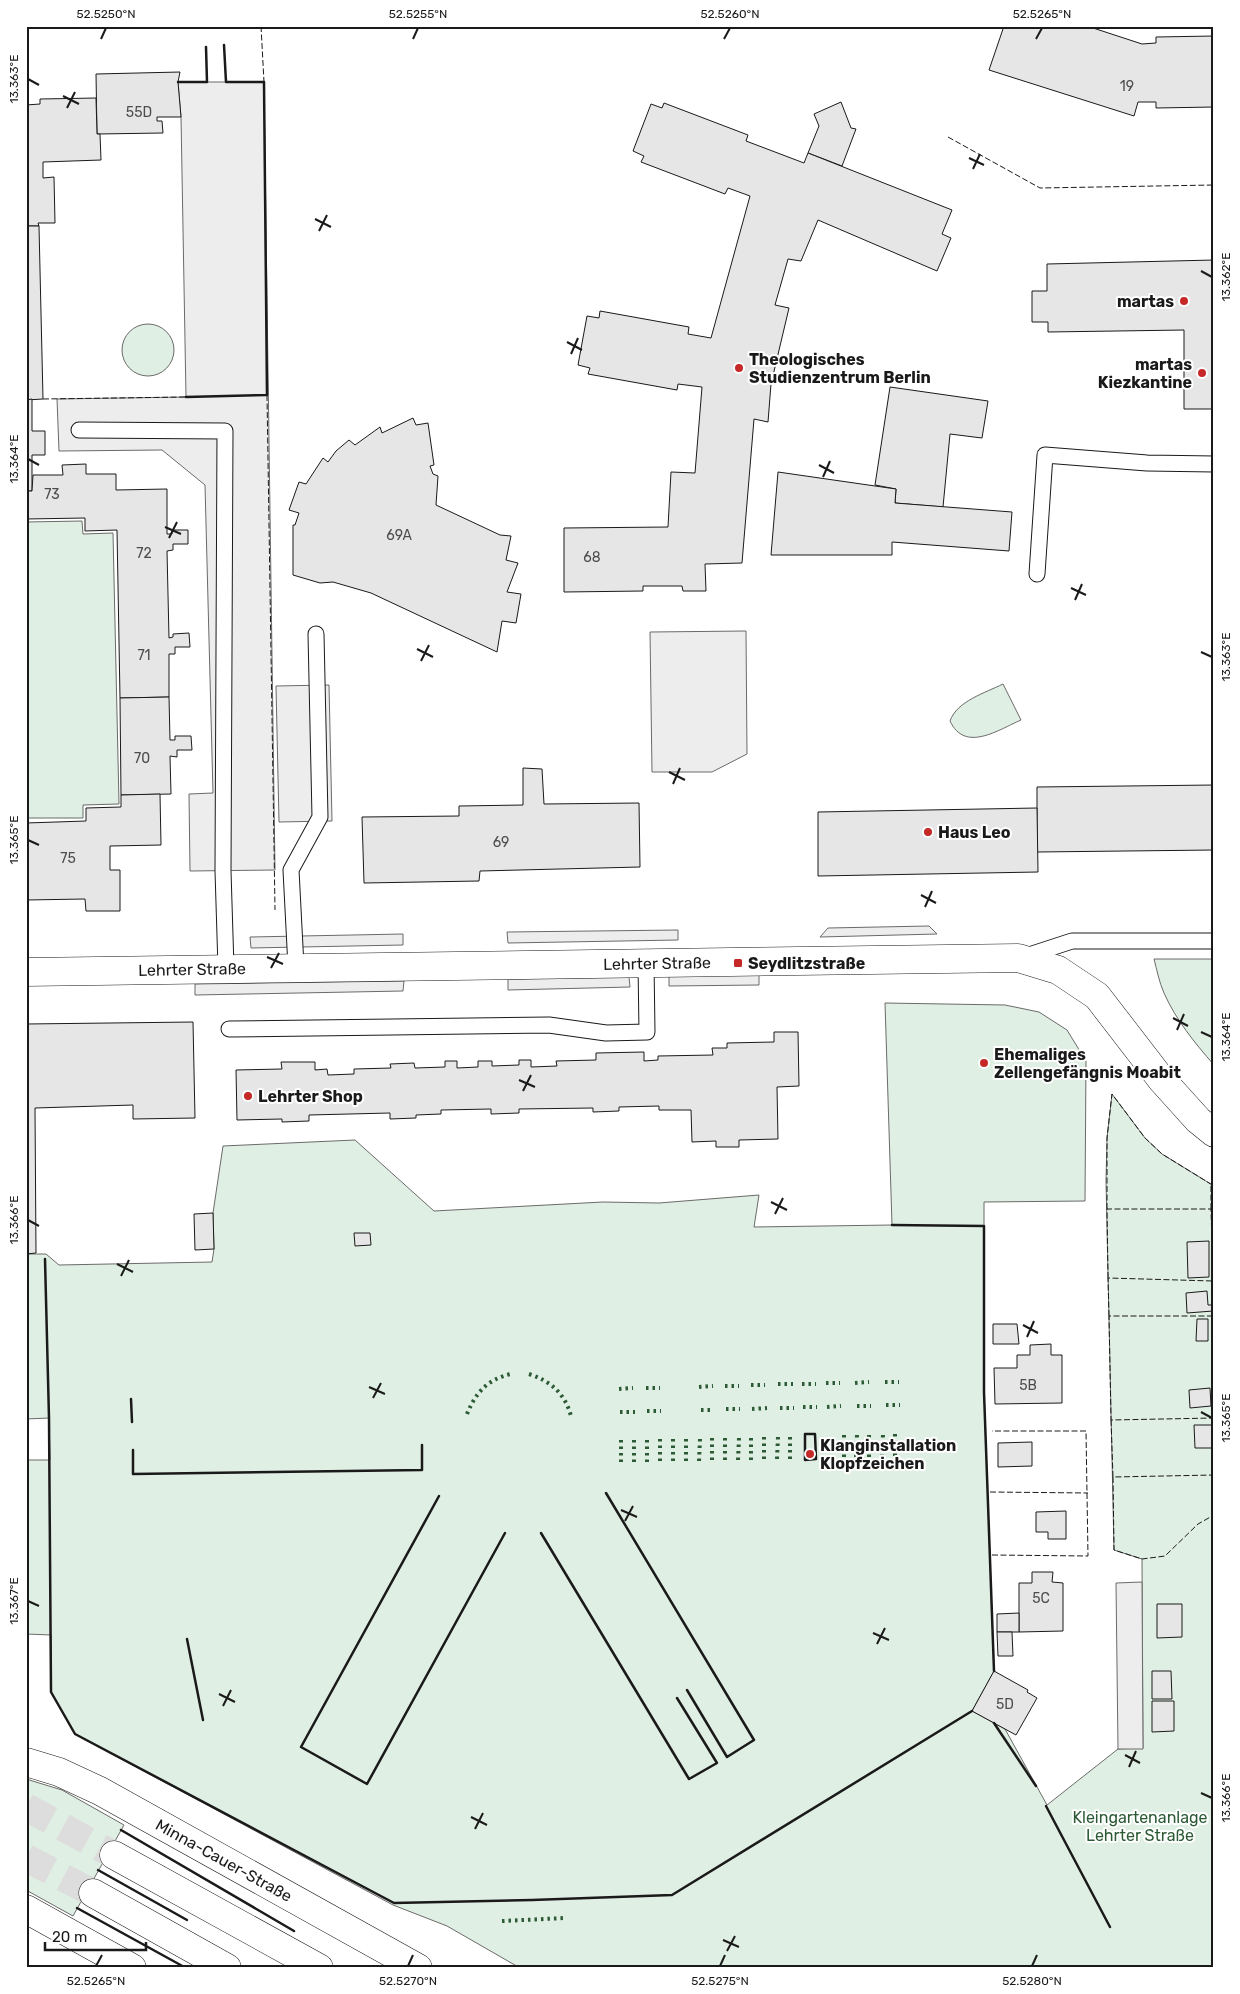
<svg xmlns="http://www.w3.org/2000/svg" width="1240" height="1994" font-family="Rubik,sans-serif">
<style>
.green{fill:#e0efe3;stroke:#6a6a6a}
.parking{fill:#ededed;stroke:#6a6a6a}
.building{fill:#e6e6e6;stroke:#1a1a1a}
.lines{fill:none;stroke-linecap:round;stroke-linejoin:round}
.trunk-tunnel{stroke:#ddd;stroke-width:28;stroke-dasharray:28 14;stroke-linecap:butt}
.service-casing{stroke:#1a1a1a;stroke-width:17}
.minor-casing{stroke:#1a1a1a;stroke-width:29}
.primary-casing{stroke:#1a1a1a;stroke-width:29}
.trunk-casing{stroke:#1a1a1a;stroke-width:29}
.service{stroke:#fff;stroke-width:15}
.minor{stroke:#fff;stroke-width:28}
.primary{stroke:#fff;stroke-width:28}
.trunk{stroke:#fff;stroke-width:28}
.hedge{stroke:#2b5a34;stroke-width:4;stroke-dasharray:2.5 4;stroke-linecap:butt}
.fence{stroke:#1a1a1a;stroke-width:1;stroke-dasharray:6 2.5;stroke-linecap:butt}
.wall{stroke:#1a1a1a;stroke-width:2.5}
.ticks{fill:none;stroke:#1a1a1a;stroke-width:2}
.poi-dot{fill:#c62828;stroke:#fff;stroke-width:2}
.labels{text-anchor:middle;stroke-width:4;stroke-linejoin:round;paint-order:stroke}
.number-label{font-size:14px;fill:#4d4d4d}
.poi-label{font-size:16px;font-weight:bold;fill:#1a1a1a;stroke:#fff;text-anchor:start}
.street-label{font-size:16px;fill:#1a1a1a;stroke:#fff}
.park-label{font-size:16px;fill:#2b5a34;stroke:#fff}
.neatline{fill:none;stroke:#1a1a1a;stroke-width:2}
.ticks-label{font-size:12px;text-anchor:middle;fill:#1a1a1a}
</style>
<rect width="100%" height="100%" fill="#fff"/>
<g class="green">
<circle cx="148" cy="350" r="26"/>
<path d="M82,521L83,534L113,533L119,804L83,805V818H26V522Z"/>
<path d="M1003,684L1021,720C998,730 965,753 950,721C957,701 985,693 1003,684Z"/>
<path d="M1154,959H1214V1065C1194,1042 1176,1020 1164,993C1159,982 1157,970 1154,959Z"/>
<path d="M885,1003L1005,1005L1039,1012L1067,1030L1086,1061L1085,1201L984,1202V1392L994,1671L972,1711L1005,1729L1047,1805L1118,1749L1143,1748L1142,1559L1114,1550L1106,1181L1107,1138L1112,1094L1145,1138L1162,1154L1214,1186V1968H520L447,1926L393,1905L75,1734L51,1692V1635L26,1634V1460H50L49,1418L26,1419V1254H46L59,1265L212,1262L214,1249L213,1213L223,1146L355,1140L434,1211L603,1202L659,1203L759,1195L754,1227L892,1225Z"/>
<path d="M26,1779L62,1790L124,1825L73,1916L26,1890Z"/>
</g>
<g class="parking">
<path d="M178,82H264L275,870L190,871L189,794L213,793L205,485L162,450L59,451L57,399L186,397L181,117Z"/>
<path d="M746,631L747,754L712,772H652L650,632Z"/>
<path d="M329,685L332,821L279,822L276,686Z"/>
<path d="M929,926L937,934L820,937L828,928Z"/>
<path d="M678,930V940L508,943L507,932Z"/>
<path d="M403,934V945L251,948L250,937Z"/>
<path d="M759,975V985L669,986V976Z"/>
<path d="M629,977L630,987L508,990V979Z"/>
<path d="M404,981L403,991L195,995V984Z"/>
<path d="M1142,1582L1143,1749H1118L1116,1583Z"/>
</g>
<g class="building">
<path d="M1004,26H1087L1142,44L1156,43V37L1214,36V107L1156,108V102H1138L1134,116L989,70Z"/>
<path d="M180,72L178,82L181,117H157V121H162L163,133L97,134L96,74Z"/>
<path d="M96,98L97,134H100L101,160L43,162V178L54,177L55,223H38L39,226H26V105L40,104V99Z"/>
<path d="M841,102L851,128L856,129L842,166L808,153L819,126L814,114Z"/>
<path d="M664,103L748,135L746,141L804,163L808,153L952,210L942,234L951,238L937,271L818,220L801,261L788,259L775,305L789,308L771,384L768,422L754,419L742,563L705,564L706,591H683L682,586H643V591L564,592V528L668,527L671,472L695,473L702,387L678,384L677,390L588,374L590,368L578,365L587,316L599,318L600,311L689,327L688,334L711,338L750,196L728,188L725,194L641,162L644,156L633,151L651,104L662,108Z"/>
<path d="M26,226H39L43,399L26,400Z"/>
<path d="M1214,260V409H1184V330L1048,332V322H1032V291H1047V264Z"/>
<path d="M890,387L988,401L982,438L950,434L943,507L895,503L896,489L875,485Z"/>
<path d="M32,399V431H45V455H32V491H26V400Z"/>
<path d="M413,418L416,425L428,423L434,465L430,466L433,474L438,476L436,505L500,535L511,536L506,560L518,563L507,592L521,594L516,623L502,621L497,652L371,593L333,582L320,583L293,575V525H295L299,513L289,510L299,482L306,484L323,458L328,462L336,451L349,440L355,445L380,427L382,433Z"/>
<path d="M86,464V474H116V490L167,489V534H172V530H188V544H173V550L167,551L169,638L173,637V634L189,633L190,647H175V654H169V697L120,698L117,530L85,531V518L26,519V491H32L33,475H63L62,465Z"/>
<path d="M778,472L896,489L895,503L1012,512L1009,551L892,542V555H771Z"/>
<path d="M169,697L170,740H175V736H191L192,750H177V757L170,756L171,794L121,795L120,698Z"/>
<path d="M523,768L542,769L544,804L639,803L640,867L480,871L479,881L364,883L362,817L459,816V806L523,805Z"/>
<path d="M1214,785V850L1037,852V787Z"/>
<path d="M160,794L161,845L110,846V870H120V911H86L85,899L26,900V823L86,821V808L121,807V795Z"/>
<path d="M1037,808L1038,872L818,876V812Z"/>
<path d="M193,1022L195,1118L133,1119V1105L35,1108L36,1253L26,1254V1024Z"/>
<path d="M774,1032H798L799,1086L777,1087L778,1139L739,1140V1147H716V1141L692,1142L691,1110H659V1106L619,1107V1111L593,1112V1108L519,1109V1113L491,1114V1109L441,1110V1114L416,1115V1118L390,1119V1113L309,1115V1121L282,1122V1119L237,1120L236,1070L282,1069L281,1062H315V1070L327,1069L328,1075L354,1074V1069L391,1068L390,1064L414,1063L415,1068L445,1067V1061H457V1068L478,1067V1061H492V1066L519,1065V1060H531V1067L557,1066L556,1061L596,1060V1053L644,1052V1061L658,1060V1056L713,1055L712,1048H727V1043L774,1042Z"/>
<path d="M213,1213L214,1249L195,1250L194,1214Z"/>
<path d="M354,1233H370L371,1245L355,1246Z"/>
<path d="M1209,1241V1277L1188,1278L1187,1242Z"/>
<path d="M1207,1291L1208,1305H1213V1311L1187,1313L1186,1293Z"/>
<path d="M1197,1319H1208V1341H1196Z"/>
<path d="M993,1324H1017L1019,1344H993Z"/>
<path d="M1051,1344V1355H1062V1403L995,1404L994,1368H1017V1355H1030V1345Z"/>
<path d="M1210,1388L1211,1406L1190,1408L1189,1390Z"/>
<path d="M1194,1425H1212L1213,1448H1195Z"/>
<path d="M1032,1442V1466L998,1467V1443Z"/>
<path d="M1066,1511V1539H1048V1532H1036V1512Z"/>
<path d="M1032,1572H1053L1052,1582L1063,1583V1631L1019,1632V1583H1032Z"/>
<path d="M1157,1604H1182V1637L1157,1638Z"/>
<path d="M1019,1613V1632H997V1614Z"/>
<path d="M997,1632H1012L1013,1656H998Z"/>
<path d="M994,1671L1028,1690L1027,1692L1037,1698L1016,1735L972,1711Z"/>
<path d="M1152,1671H1171L1172,1699H1152Z"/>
<path d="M1152,1701H1174V1731L1152,1732Z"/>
</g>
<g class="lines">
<g class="trunk-tunnel">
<path d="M26,1807L114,1855"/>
<path d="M26,1858L93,1893"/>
</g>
<defs>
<g id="service">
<path d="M79,430L225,431L223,871L226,968"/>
<path d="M1037,574L1045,455L1147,463L1214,464"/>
<path d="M1023,957L1072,941H1214"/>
<path d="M296,967L291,870L320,817L316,634"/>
<path d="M229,1029L549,1025L606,1033L647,1032L646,963"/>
</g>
<path id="minor" d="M26,972L1018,958L1058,970L1097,996L1161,1079L1198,1120L1214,1133"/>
<g id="primary">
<path d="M26,1762L59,1772L100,1791L418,1968"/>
<path d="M26,1909L132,1968"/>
</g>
<g id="trunk">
<path d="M114,1855L319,1968"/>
<path d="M93,1893L227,1968"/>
</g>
</defs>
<use href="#service" class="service-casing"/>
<use href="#minor" class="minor-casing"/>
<use href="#primary" class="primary-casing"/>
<use href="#trunk" class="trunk-casing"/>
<use href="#service" class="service"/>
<use href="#minor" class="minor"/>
<use href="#primary" class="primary"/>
<use href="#trunk" class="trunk"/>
<g class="hedge">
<path d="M529,1374C551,1381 565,1394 571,1416"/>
<path d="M885,1382H899"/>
<path d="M826,1383H840"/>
<path d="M855,1383L869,1382"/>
<path d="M778,1384H793"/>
<path d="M802,1384H816"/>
<path d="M751,1385H765"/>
<path d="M725,1386H739"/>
<path d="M699,1387L713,1386"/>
<path d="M646,1388H660"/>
<path d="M619,1389L633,1388"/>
<path d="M886,1405H900"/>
<path d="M857,1406H871"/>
<path d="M803,1407H817"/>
<path d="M827,1407L841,1406"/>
<path d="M780,1408H794"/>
<path d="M726,1409H740"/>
<path d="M752,1409L767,1408"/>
<path d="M701,1410H714"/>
<path d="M647,1411H661"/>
<path d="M620,1412H635"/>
<path d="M467,1414C476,1392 488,1379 511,1374"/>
<path d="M660,1439V1462"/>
<path d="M621,1440V1463"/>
<path d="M895,1456V1434"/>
<path d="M844,1457V1435"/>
<path d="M856,1457L857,1435"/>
<path d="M869,1457V1435"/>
<path d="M882,1457L883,1434"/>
<path d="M764,1459V1437"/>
<path d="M777,1459L778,1437"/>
<path d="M790,1459V1437"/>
<path d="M712,1460V1438"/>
<path d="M725,1460V1438"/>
<path d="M738,1460L739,1438"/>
<path d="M751,1460V1437"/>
<path d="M673,1461V1439"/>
<path d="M686,1461V1439"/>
<path d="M699,1461L700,1439"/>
<path d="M634,1462V1440"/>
<path d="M647,1462V1440"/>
<path d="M502,1921L565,1918"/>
</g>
<g class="fence">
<path d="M261,26L264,82"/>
<path d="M948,137L1040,188L1214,185"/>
<path d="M267,395L275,910"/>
<path d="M43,399L186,397"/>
<path d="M1107,1209V1138L1112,1094L1145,1138L1162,1154L1214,1186"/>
<path d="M1211,1209V1185"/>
<path d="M1108,1278L1107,1209H1211L1213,1281"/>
<path d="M1109,1316L1108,1278L1213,1281L1214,1360"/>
<path d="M1213,1316H1109L1111,1420L1214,1418"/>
<path d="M1111,1420L1113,1477L1214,1475"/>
<path d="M1113,1477L1114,1550L1142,1559L1165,1556L1198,1524L1214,1515"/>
<path d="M990,1492L1088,1493"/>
<path d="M992,1555L1088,1556L1086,1431H992"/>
</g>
<g class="wall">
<path d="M178,82H207L206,47"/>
<path d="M186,397L267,395L264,82H226L224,45"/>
<path d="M892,1225L984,1226V1392L994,1671"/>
<path d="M45,1259L49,1418L51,1692L75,1734L394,1903L532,1900L672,1895L972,1711"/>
<path d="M131,1399L132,1422"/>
<path d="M805,1434H815L816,1459L805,1460Z"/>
<path d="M133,1450V1474L422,1470V1445"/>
<path d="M606,1493L754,1740L727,1757L687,1690"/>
<path d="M439,1496L301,1747L367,1784L505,1533"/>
<path d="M541,1533L689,1779L717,1763L677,1698"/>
<path d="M187,1639L203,1720"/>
<path d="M994,1723L1036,1786"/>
<path d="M1046,1806L1110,1927"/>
<path d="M121,1830L294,1931"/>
<path d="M98,1870L187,1920"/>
<path d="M77,1908L186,1968"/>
</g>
</g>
<path class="ticks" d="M101,39L106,28M413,39L418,28M724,39L730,28M1036,39L1042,28M28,79L39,85M63,96L79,104M67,108L75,92M969,158L984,165M973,169L980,154M315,219L331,227M319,231L327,215M1201,271L1212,277M567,342L582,350M571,354L578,338M28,459L39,465M819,465L834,473M823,477L830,461M165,527L181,534M169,538L177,522M1071,588L1086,595M1075,600L1082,584M417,649L433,657M1201,652L1212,657M421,661L429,645M669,772L685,780M673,784L680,768M28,840L39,845M921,895L936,903M925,907L932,891M267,957L283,964M271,968L279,953M1173,1018L1188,1026M1177,1030L1184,1014M1201,1032L1212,1037M519,1080L535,1087M523,1091L531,1075M771,1202L787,1210M775,1214L783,1198M28,1220L39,1226M117,1264L133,1272M121,1276L129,1260M1023,1325L1038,1333M1027,1337L1034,1321M369,1387L385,1394M373,1398L381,1383M1201,1412L1212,1418M621,1510L637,1517M625,1521L633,1506M28,1601L39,1606M873,1633L889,1640M877,1644L885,1628M219,1694L235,1702M223,1706L231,1690M1125,1755L1140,1763M1129,1767L1136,1751M1201,1793L1212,1798M471,1817L487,1825M475,1829L483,1813M723,1940L739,1947M727,1951L735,1936M96,1966L102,1955M408,1966L413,1955M720,1966L725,1955M1032,1966L1037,1955"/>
<g class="poi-dot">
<circle cx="1184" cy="301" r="5"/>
<circle cx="739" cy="368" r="5"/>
<circle cx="1202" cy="373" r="5"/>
<circle cx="928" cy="832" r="5"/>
<rect x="733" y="958" width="10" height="10" rx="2.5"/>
<circle cx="984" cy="1063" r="5"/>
<circle cx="248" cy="1096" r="5"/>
<circle cx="810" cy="1454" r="5"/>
</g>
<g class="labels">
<g class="number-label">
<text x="1127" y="91">19</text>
<text x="139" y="117">55D</text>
<text x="52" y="499">73</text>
<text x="399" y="540">69A</text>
<text x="144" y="558">72</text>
<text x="592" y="562">68</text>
<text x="144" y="660">71</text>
<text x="142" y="763">70</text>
<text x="501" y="847">69</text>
<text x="68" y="863">75</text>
<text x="1028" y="1390">5B</text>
<text x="1041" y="1603">5C</text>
<text x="1005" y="1709">5D</text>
</g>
<g class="poi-label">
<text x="1174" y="307" text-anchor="end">martas</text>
<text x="749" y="365">Theologisches<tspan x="749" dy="18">Studienzentrum Berlin</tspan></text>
<text x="1192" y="370" text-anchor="end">martas<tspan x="1192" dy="18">Kiezkantine</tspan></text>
<text x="938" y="838">Haus Leo</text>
<text x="748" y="969">Seydlitzstraße</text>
<text x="994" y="1060">Ehemaliges<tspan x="994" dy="18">Zellengefängnis Moabit</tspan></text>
<text x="258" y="1102">Lehrter Shop</text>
<text x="820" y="1451">Klanginstallation<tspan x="820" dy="18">Klopfzeichen</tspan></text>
</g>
<g class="street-label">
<text transform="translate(657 963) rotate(-1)" y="6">Lehrter Straße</text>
<text transform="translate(192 969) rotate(-1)" y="6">Lehrter Straße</text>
<text transform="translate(224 1860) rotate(29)" y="6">Minna-Cauer-Straße</text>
</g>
<g class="park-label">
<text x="1140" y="1823">Kleingartenanlage<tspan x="1140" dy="18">Lehrter Straße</tspan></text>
</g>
</g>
<rect width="1240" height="1994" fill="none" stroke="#ffffff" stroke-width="55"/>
<path d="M45 1942v8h101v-8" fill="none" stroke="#1a1a1a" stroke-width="2.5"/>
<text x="52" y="1942" font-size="15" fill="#1a1a1a" stroke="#ffffff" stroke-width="4" paint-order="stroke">20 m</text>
<rect x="28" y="28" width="1184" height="1938" class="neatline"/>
<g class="ticks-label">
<text x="106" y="18">52.5250°N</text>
<text x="418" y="18">52.5255°N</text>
<text x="730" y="18">52.5260°N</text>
<text x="1042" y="18">52.5265°N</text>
<text transform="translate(14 79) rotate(-90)" y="4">13.363°E</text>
<text transform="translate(1226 277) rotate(-90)" y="4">13.362°E</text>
<text transform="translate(14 459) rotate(-90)" y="4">13.364°E</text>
<text transform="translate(1226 657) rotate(-90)" y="4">13.363°E</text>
<text transform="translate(14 840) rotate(-90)" y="4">13.365°E</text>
<text transform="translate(1226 1037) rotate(-90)" y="4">13.364°E</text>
<text transform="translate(14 1220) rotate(-90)" y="4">13.366°E</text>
<text transform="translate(1226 1418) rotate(-90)" y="4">13.365°E</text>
<text transform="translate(14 1601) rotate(-90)" y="4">13.367°E</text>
<text transform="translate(1226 1798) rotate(-90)" y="4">13.366°E</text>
<text x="96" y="1985">52.5265°N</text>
<text x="408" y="1985">52.5270°N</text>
<text x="720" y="1985">52.5275°N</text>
<text x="1032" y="1985">52.5280°N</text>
</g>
</svg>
